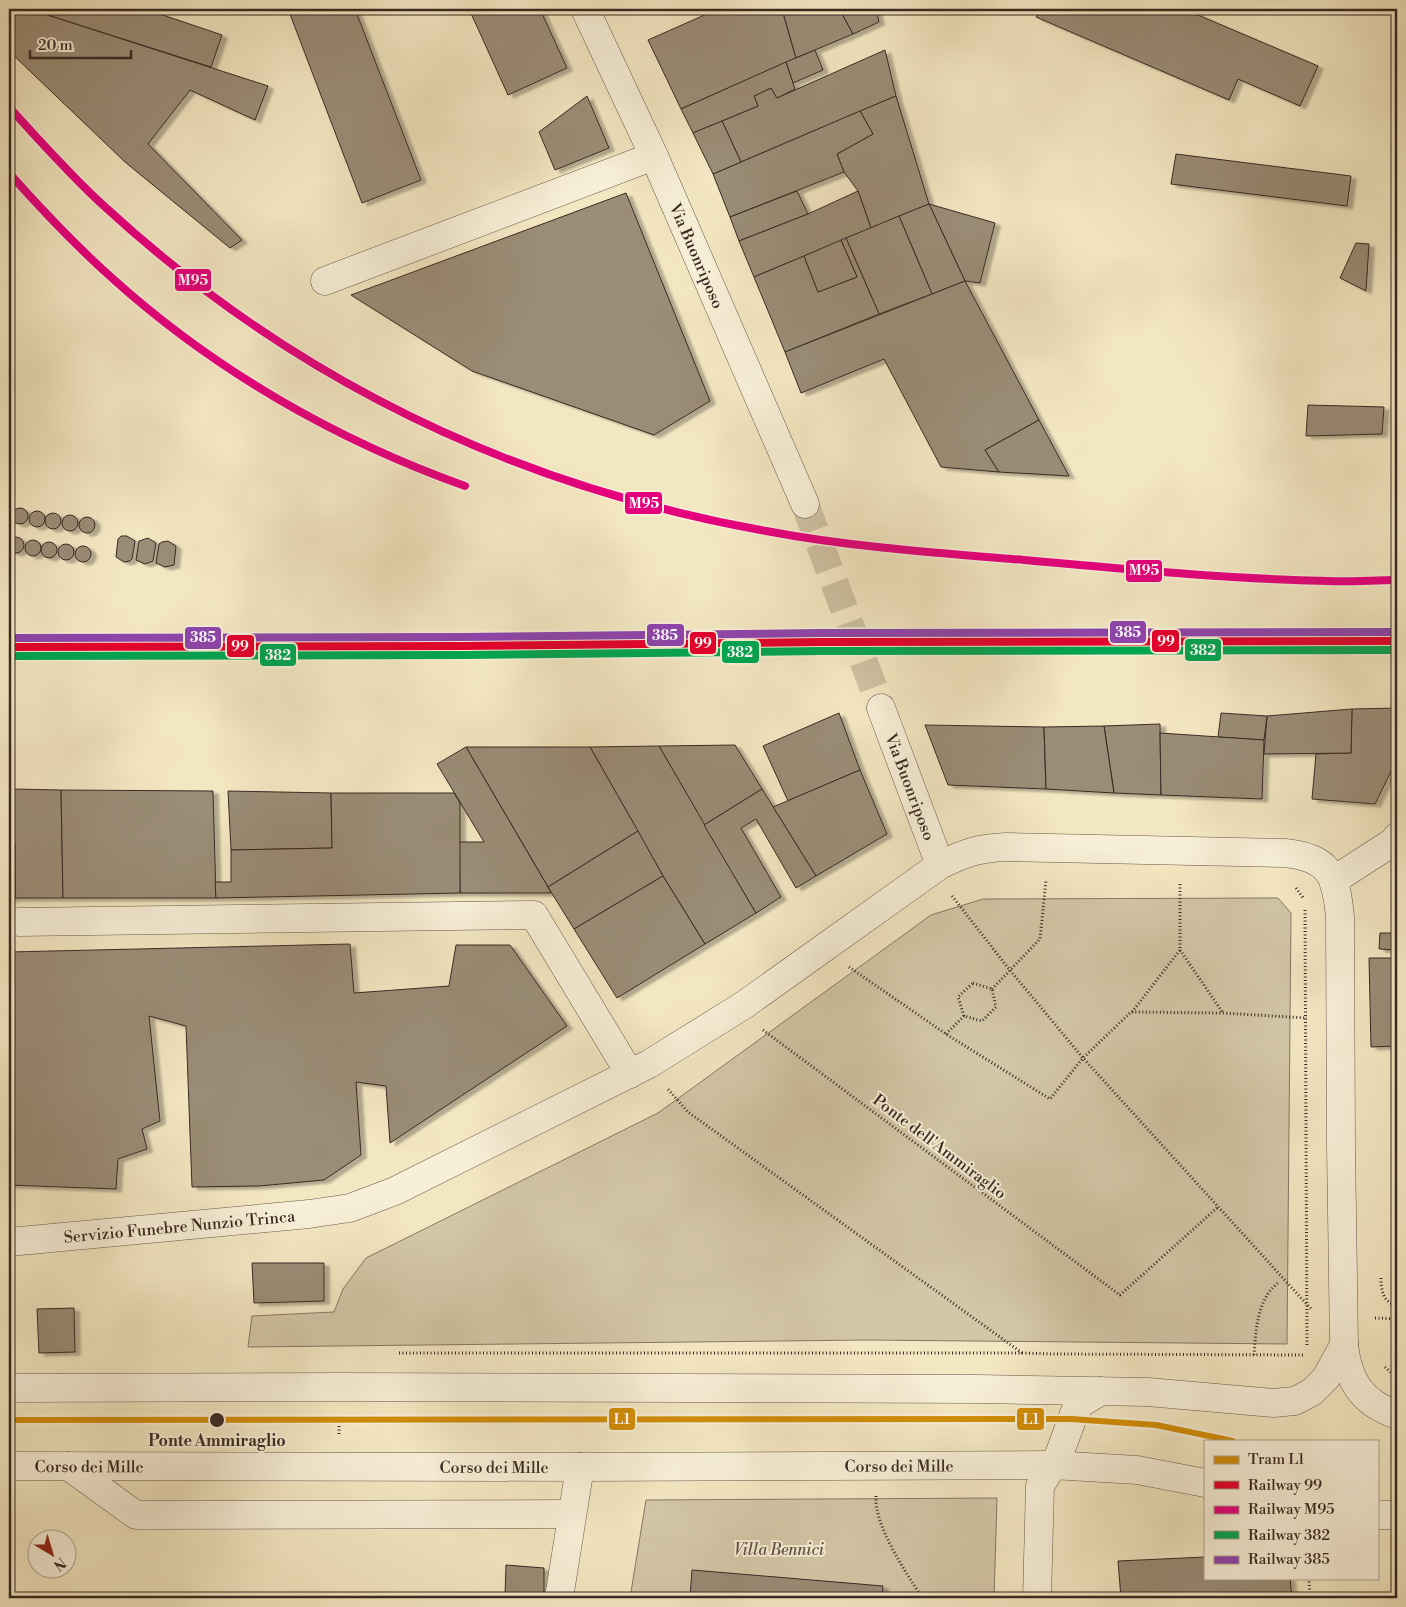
<svg xmlns="http://www.w3.org/2000/svg" width="1406" height="1607" font-family="'Libre Bodoni',serif">
<style>
.green{fill:#d3c7a7;stroke:#867865}
.building{fill:#9a8c76;stroke:#392923;filter:url(#shadow)}
.lines{fill:none;stroke-linecap:round;stroke-linejoin:round}
.minor-tunnel{stroke:#cec1a2;stroke-width:28;stroke-dasharray:28 14;stroke-linecap:butt}
.minor-casing{stroke:#68584b;stroke-width:29}
.path{stroke:#392923;stroke-width:3;stroke-dasharray:1 2.5;stroke-linecap:butt}
.minor{stroke:#f7efd7;stroke-width:28}
.rail-1-casing{stroke:#f7efd7;stroke-width:11}
.rail-2-casing{stroke:#f7efd7;stroke-width:11}
.rail-3-casing{stroke:#f7efd7;stroke-width:11}
.rail-4-casing{stroke:#f7efd7;stroke-width:11}
.rail-1{stroke:#e4002b;stroke-width:8}
.rail-2{stroke:#e5007d;stroke-width:8}
.rail-3{stroke:#00a651;stroke-width:8}
.rail-4{stroke:#8e44ad;stroke-width:8}
.tram-1-casing{stroke:#f7efd7;stroke-width:10}
.tram-1{stroke:#d18d07;stroke-width:6}
.stop-dot{fill:#392923;stroke:#f7efd7;stroke-width:2}
.labels{text-anchor:middle;stroke-width:4;stroke-linejoin:round;paint-order:stroke}
.street-label{font-size:16px;fill:#392923;stroke:#f7efd7}
.stop-label{font-size:16px;font-weight:bold;fill:#392923;stroke:#f7efd7}
.park-label{font-size:16px;font-style:italic;fill:#605044;stroke:#f7efd7}
.line-badge{stroke:#f7efd7;stroke-width:2}
.badge-label{font-size:14px;text-anchor:middle;font-weight:bold;fill:#fff}
</style>
<defs>
<filter id="shadow"><feDropShadow dx="5.5" dy="3" stdDeviation="1" flood-color="#0004"/></filter>
</defs>
<rect width="100%" height="100%" fill="#f3e7c2"/>
<filter id="stains"><feTurbulence type="fractalNoise" baseFrequency=".004" numOctaves="4"/><feColorMatrix values="0 0 0 0 .2 0 0 0 0 .09 0 0 0 0 .02 0 0 0 .5 -.17"/></filter>
<radialGradient id="worn" r=".72"><stop offset=".6" stop-color="#630" stop-opacity="0"/><stop offset="1" stop-color="#630" stop-opacity=".3"/></radialGradient>
<g class="green">
<path d="M1278,898L1291,913L1287,1344L868,1340L248,1347L252,1316L334,1312L343,1289L366,1258L658,1113L931,915L983,899Z"/>
<path d="M997,1498L994,1598H630L646,1500Z"/>
</g>
<g class="building">
<path d="M9,9H29L268,86L255,120L190,90L148,144L242,240L230,248L125,162L9,51Z"/>
<path d="M29,9H145L222,35L211,67Z"/>
<path d="M288,9H355L421,180L362,203Z"/>
<path d="M469,9H540L567,68L508,95Z"/>
<path d="M718,9H782L796,58L681,109L648,40Z"/>
<path d="M782,9H834L835,12L840,10L853,34L796,58Z"/>
<path d="M834,9H876L879,22L853,34L840,10L835,12Z"/>
<path d="M1040,9H1184L1318,66L1300,106L1238,79L1229,100L1036,17Z"/>
<path d="M815,50L823,70L793,83L786,62Z"/>
<path d="M885,50L896,96L741,162L722,121L758,106L754,96L771,88L777,98Z"/>
<path d="M786,62L795,89L777,98L771,88L754,96L758,106L693,133L681,109Z"/>
<path d="M587,96L609,148L555,170L539,132Z"/>
<path d="M896,96L929,204L871,228L858,191L844,172L837,154L873,134L860,111Z"/>
<path d="M860,111L873,134L837,154L844,172L730,217L713,174Z"/>
<path d="M722,121L741,162L713,174L693,133Z"/>
<path d="M1176,154L1351,176L1347,206L1171,184Z"/>
<path d="M797,191L808,214L739,241L730,217Z"/>
<path d="M858,191L871,228L754,277L739,241L808,214Z"/>
<path d="M626,193L710,401L654,435L472,371L351,295Z"/>
<path d="M929,204L995,223L980,283L965,281Z"/>
<path d="M929,204L965,281L932,294L899,216Z"/>
<path d="M899,216L932,294L879,314L846,238Z"/>
<path d="M846,238L879,314L785,352L754,277L804,256L818,292L857,277L841,240Z"/>
<path d="M841,240L857,277L818,292L804,256Z"/>
<path d="M1356,243L1369,244L1366,291L1340,278Z"/>
<path d="M965,281L1039,420L985,450L999,472L941,467L884,359L801,393L785,352Z"/>
<path d="M1308,405L1384,407L1382,434L1306,436Z"/>
<path d="M1039,420L1069,476L999,472L985,450Z"/>
<circle cx="20" cy="516" r="8"/>
<circle cx="37" cy="519" r="8"/>
<circle cx="53" cy="521" r="8"/>
<circle cx="70" cy="523" r="8"/>
<circle cx="87" cy="525" r="8"/>
<path d="M121,536H127L135,541L132,559L130,561L124,562L116,557L118,539Z"/>
<circle cx="16" cy="545" r="8"/>
<path d="M148,538L156,543L153,561L145,564L136,560L139,541Z"/>
<circle cx="33" cy="548" r="8"/>
<path d="M168,541L176,546L174,565L165,567L156,563L159,544L162,542Z"/>
<circle cx="49" cy="550" r="8"/>
<circle cx="66" cy="552" r="8"/>
<circle cx="83" cy="554" r="8"/>
<path d="M1397,708V759L1375,804L1312,799L1316,754L1351,753L1352,709Z"/>
<path d="M1352,709L1351,753L1264,754L1267,716Z"/>
<path d="M839,713L860,770L788,801L763,746Z"/>
<path d="M1221,713L1267,716L1264,740L1218,737Z"/>
<path d="M1160,724L1161,795L1114,793L1104,726Z"/>
<path d="M925,725L1044,727L1046,789L948,785Z"/>
<path d="M1104,726L1114,793L1046,789L1044,727Z"/>
<path d="M1160,733L1264,740L1262,799L1161,795Z"/>
<path d="M735,745L762,789L704,825L659,746Z"/>
<path d="M659,746L756,913L705,944L663,876L590,747Z"/>
<path d="M466,747H590L638,831L548,887Z"/>
<path d="M466,747L548,887L551,893H460L459,842H484L437,764Z"/>
<path d="M860,770L887,834L816,876L773,807Z"/>
<path d="M14,789L61,790L63,898H15Z"/>
<path d="M762,789L816,876L796,888L756,819L741,828L781,897L756,913L704,825Z"/>
<path d="M61,790L213,791L216,898H63Z"/>
<path d="M228,791L331,793L332,848L231,850Z"/>
<path d="M331,793H454L460,803V893L216,898L215,882H231V850L332,848Z"/>
<path d="M638,831L663,876L574,929L548,887Z"/>
<path d="M15,842V898L9,899V843Z"/>
<path d="M663,876L705,944L617,998L574,929Z"/>
<path d="M1380,933H1397V950L1379,949Z"/>
<path d="M350,944L354,993L449,986L456,945H510L567,1026L390,1143L386,1086L356,1082L361,1155L324,1180L259,1186L192,1187L186,1026L149,1016L160,1121L142,1129L147,1149L118,1159L116,1189L9,1185V952Z"/>
<path d="M1369,958H1397V1046L1371,1047Z"/>
<path d="M252,1263H324V1301L254,1303Z"/>
<path d="M74,1308L75,1352L39,1353L37,1309Z"/>
<path d="M1205,1557V1578H1290L1292,1598H1121L1118,1561Z"/>
<path d="M506,1565L544,1568V1594L505,1596Z"/>
<path d="M692,1570L883,1586L882,1598H690Z"/>
</g>
<g class="lines">
<path class="minor-tunnel" d="M805,504L881,708"/>
<defs>
<g id="minor">
<path id="s1" d="M585,9L654,156L805,504"/>
<path d="M325,281L654,156"/>
<path id="s2" d="M881,708L940,865"/>
<path d="M1334,880L1393,842L1397,837"/>
<path d="M19,922L534,915L630,1074"/>
<path id="s3" d="M9,1242L309,1214L350,1208L395,1191L649,1064L744,1005L940,865C965,853 978,848 1006,847L1285,853C1330,858 1336,875 1340,917L1341,1146L1344,1345L1326,1378L1312,1392L1295,1401L1273,1403L1148,1392L979,1389L340,1387L9,1388"/>
<path d="M1344,1345C1348,1381 1362,1403 1397,1415"/>
<path id="s4" d="M9,1466L580,1467L1052,1465L1137,1470L1205,1483"/>
<path d="M68,1466L136,1515L572,1514"/>
<path d="M1377,1515H1397"/>
<path d="M559,1598L580,1467"/>
<path d="M1037,1598L1040,1486L1059,1455L1075,1411L1081,1403L1101,1391"/>
</g>
</defs>
<use href="#minor" class="minor-casing"/>
<g class="path">
<path d="M1296,888L1304,899"/>
<path d="M952,896L1009,969L1083,1058L1312,1310"/>
<path d="M1305,910L1307,1346"/>
<path d="M1180,950L1223,1013"/>
<path d="M849,967L946,1034L1050,1099L1083,1058L1131,1012L1223,1013L1307,1018"/>
<path d="M973,983L992,989L996,1007L982,1021L964,1016L958,997Z"/>
<path d="M992,989L1040,939L1046,880"/>
<path d="M1132,1012L1180,950V882"/>
<path d="M763,1030L1120,1295L1218,1207"/>
<path d="M946,1034L964,1016"/>
<path d="M1381,1278C1381,1290 1383,1303 1397,1305"/>
<path d="M1375,1318L1397,1319"/>
<path d="M399,1353H1022L688,1112L667,1088"/>
<path d="M1022,1353L1052,1354L1304,1355"/>
<path d="M1254,1355C1256,1329 1257,1299 1279,1282"/>
<path d="M1385,1367L1397,1378"/>
<path d="M339,1434V1418"/>
<path d="M876,1496C874,1526 906,1572 922,1598"/>
<path d="M1309,1578L1310,1598"/>
</g>
<use href="#minor" class="minor"/>
<defs>
<path id="rail-1" d="M9,647L462,646L822,642L1397,641"/>
<g id="rail-2">
<path d="M9,107C40,141 70,175 104,206C293,380 513,486 766,531C851,547 938,553 1024,560C1125,569 1227,579 1328,581C1351,582 1374,580 1397,580"/>
<path d="M9,173C42,210 75,245 112,278C214,370 336,440 465,486"/>
</g>
<path id="rail-3" d="M9,656L462,655L822,651L1397,650"/>
<path id="rail-4" d="M9,638L462,637L822,633L1397,632"/>
</defs>
<use href="#rail-1" class="rail-1-casing"/>
<use href="#rail-2" class="rail-2-casing"/>
<use href="#rail-3" class="rail-3-casing"/>
<use href="#rail-4" class="rail-4-casing"/>
<use href="#rail-1" class="rail-1"/>
<use href="#rail-2" class="rail-2"/>
<use href="#rail-3" class="rail-3"/>
<use href="#rail-4" class="rail-4"/>
<defs>
<path id="tram-1" d="M9,1420L1071,1419L1156,1425L1233,1441"/>
</defs>
<use href="#tram-1" class="tram-1-casing"/>
<use href="#tram-1" class="tram-1"/>
</g>
<circle class="stop-dot" cx="217" cy="1420" r="8"/>
<g class="labels">
<g class="street-label">
<text dy="6" stroke="none"><textPath href="#s1" startOffset="271">Via Buonriposo</textPath></text>
<text dy="6" stroke="none"><textPath href="#s2" startOffset="84">Via Buonriposo</textPath></text>
<text transform="translate(940 1146) rotate(37)" y="6">Ponte dell'Ammiraglio</text>
<text dy="6" stroke="none"><textPath href="#s3" startOffset="171">Servizio Funebre Nunzio Trinca</textPath></text>
<text dy="6" stroke="none"><textPath href="#s4" startOffset="80">Corso dei Mille</textPath></text>
<text dy="6" stroke="none"><textPath href="#s4" startOffset="890">Corso dei Mille</textPath></text>
<text dy="6" stroke="none"><textPath href="#s4" startOffset="485">Corso dei Mille</textPath></text>
</g>
<g class="stop-label">
<text x="217" y="1446">Ponte Ammiraglio</text>
</g>
<g class="park-label">
<text x="779" y="1555">Villa Bennici</text>
</g>
</g>
<g class="line-badge">
<rect x="174" y="268" width="38" height="24" rx="5" fill="#e5007d"/>
<rect x="624" y="491" width="39" height="24" rx="5" fill="#e5007d"/>
<rect x="1125" y="559" width="38" height="24" rx="5" fill="#e5007d"/>
<rect x="1109" y="620" width="38" height="24" rx="5" fill="#8e44ad"/>
<rect x="646" y="623" width="39" height="24" rx="5" fill="#8e44ad"/>
<rect x="184" y="626" width="38" height="24" rx="5" fill="#8e44ad"/>
<rect x="1151" y="629" width="29" height="24" rx="5" fill="#e4002b"/>
<rect x="689" y="631" width="28" height="24" rx="5" fill="#e4002b"/>
<rect x="226" y="634" width="29" height="24" rx="5" fill="#e4002b"/>
<rect x="1184" y="638" width="38" height="24" rx="5" fill="#00a651"/>
<rect x="721" y="640" width="39" height="24" rx="5" fill="#00a651"/>
<rect x="259" y="643" width="38" height="24" rx="5" fill="#00a651"/>
<rect x="1016" y="1407" width="29" height="24" rx="5" fill="#d18d07"/>
<rect x="608" y="1407" width="28" height="24" rx="5" fill="#d18d07"/>
</g>
<g class="badge-label">
<text x="193" y="285">M95</text>
<text x="644" y="508">M95</text>
<text x="1144" y="575">M95</text>
<text x="1128" y="637">385</text>
<text x="665" y="640">385</text>
<text x="203" y="642">385</text>
<text x="1166" y="646">99</text>
<text x="703" y="648">99</text>
<text x="240" y="651">99</text>
<text x="1203" y="655">382</text>
<text x="740" y="657">382</text>
<text x="278" y="660">382</text>
<text x="1031" y="1424">L1</text>
<text x="622" y="1424">L1</text>
</g>
<rect width="1406" height="1607" fill="none" stroke="#f3e7c2" stroke-width="30"/>
<rect x="10" y="10" width="1386" height="1587" fill="none" stroke="#392923" stroke-width="2.5"/>
<rect x="15" y="15" width="1376" height="1577" fill="none" stroke="#392923"/>
<rect x="1204" y="1440" width="175" height="140" fill="#f7efd7" stroke="#aba08f"/>
<rect x="1214" y="1456" width="25" height="8" fill="#d18d07" stroke="#aba08f"/>
<text x="1248" y="1464" font-size="15" fill="#392923">Tram L1</text>
<rect x="1214" y="1481" width="25" height="8" fill="#e4002b" stroke="#aba08f"/>
<text x="1248" y="1490" font-size="15" fill="#392923">Railway 99</text>
<rect x="1214" y="1506" width="25" height="8" fill="#e5007d" stroke="#aba08f"/>
<text x="1248" y="1514" font-size="15" fill="#392923">Railway M95</text>
<rect x="1214" y="1531" width="25" height="8" fill="#00a651" stroke="#aba08f"/>
<text x="1248" y="1540" font-size="15" fill="#392923">Railway 382</text>
<rect x="1214" y="1556" width="25" height="8" fill="#8e44ad" stroke="#aba08f"/>
<text x="1248" y="1564" font-size="15" fill="#392923">Railway 385</text>
<g transform="translate(52 1554) rotate(142)"><circle r="24" fill="#f7efd7" stroke="#aba08f"/>
<path d="M0-4L9 19L0 12L-9 19Z" fill="#8f2418"/>
<text y="-8" font-size="14" font-weight="bold" text-anchor="middle" fill="#392923">N</text>
</g>
<path d="M30 50v8h101v-8" fill="none" stroke="#392923" stroke-width="2.5"/>
<text x="38" y="50" font-size="15" fill="#392923" stroke="#f7efd7" stroke-width="4" paint-order="stroke">20 m</text>
<rect width="100%" height="100%" filter="url(#stains)"/>
<rect width="100%" height="100%" fill="url(#worn)"/>
</svg>
